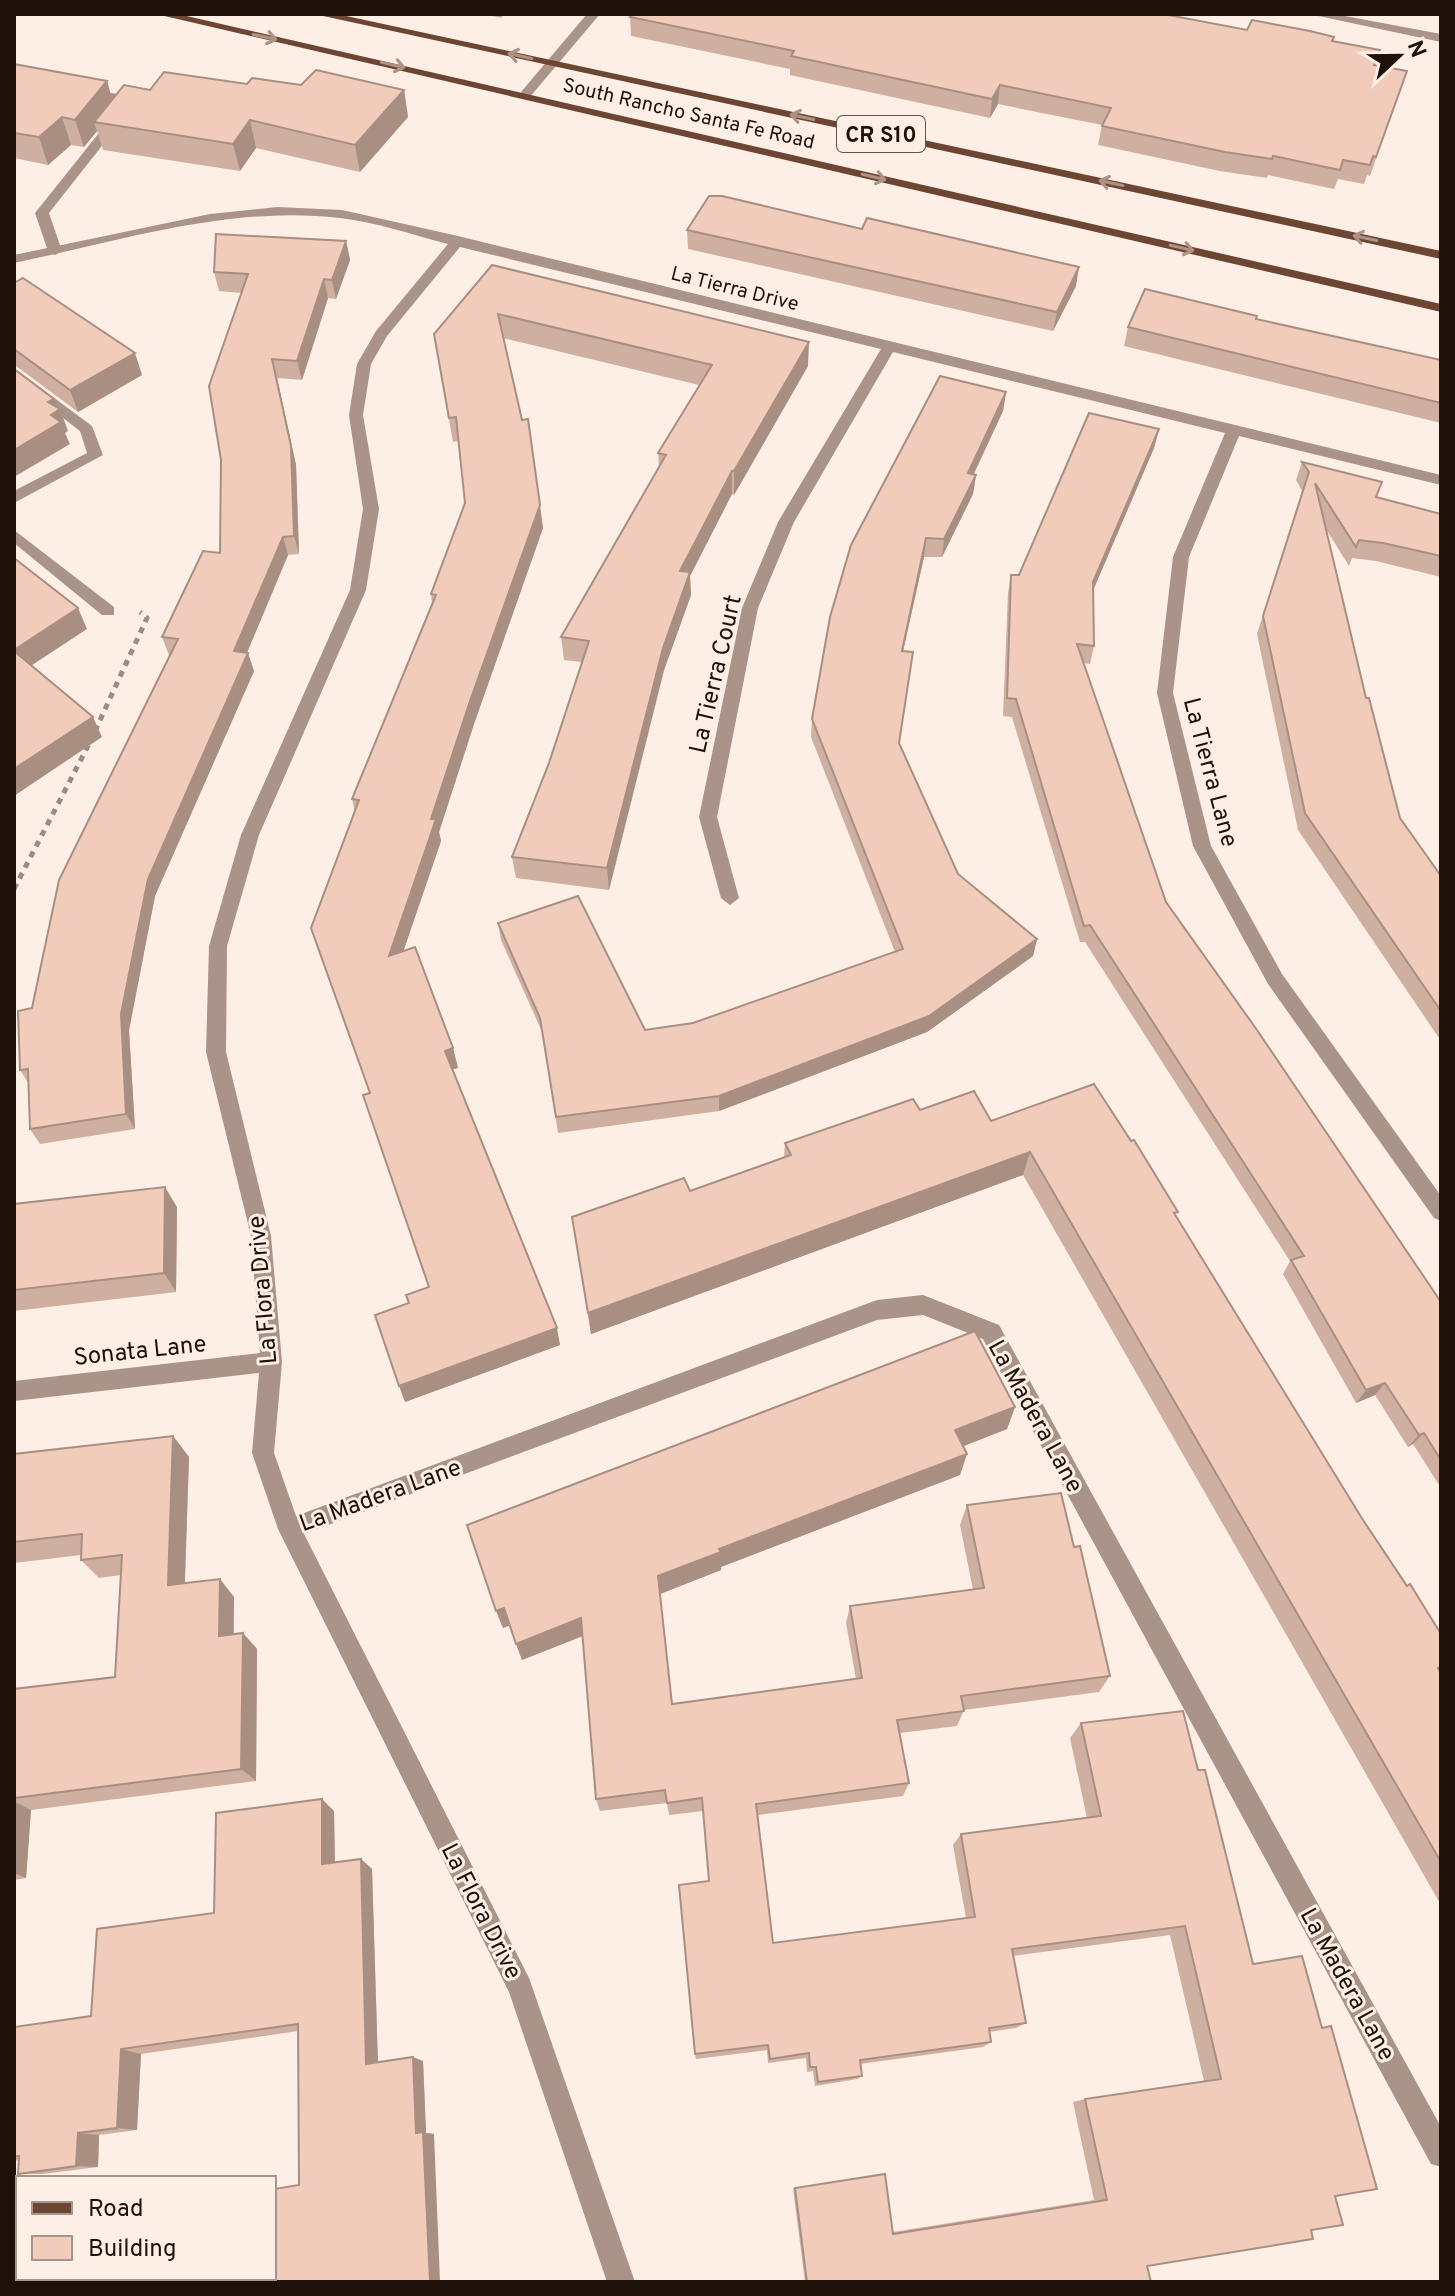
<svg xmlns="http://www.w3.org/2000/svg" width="1455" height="2296" font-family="Overpass,sans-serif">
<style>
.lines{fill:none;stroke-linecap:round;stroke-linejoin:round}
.path{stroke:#9a8c85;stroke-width:5;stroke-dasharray:6 6;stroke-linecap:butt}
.lane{fill:#aa9388;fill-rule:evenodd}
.street{fill:#aa9388;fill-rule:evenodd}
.primary{fill:#6d4633;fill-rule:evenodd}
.wall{fill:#cfafa0}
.shaded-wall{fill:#a98f82}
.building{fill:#f1ccba;stroke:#a98f82;stroke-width:2}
.oneway{stroke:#ae9284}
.labels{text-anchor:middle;stroke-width:6;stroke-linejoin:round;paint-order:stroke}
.far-street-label{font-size:20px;fill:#1e120b;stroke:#fdeee6}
.shield{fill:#fdeee6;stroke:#61544d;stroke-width:2}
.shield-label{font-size:22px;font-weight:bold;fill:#1e120b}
.street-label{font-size:24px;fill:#1e120b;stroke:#fdeee6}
</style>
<rect width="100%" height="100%" fill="#fdeee6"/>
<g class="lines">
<g class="path">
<path d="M95,731L147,618L140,612"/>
<path d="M14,889L89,744"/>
</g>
<g class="lane">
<path d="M84,89L132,96L138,100L49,213L62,251L55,255L48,251L35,213L123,103L80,96V90Z"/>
<path d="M14,368L92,426L103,455L14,503V491L87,453L80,431L14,380Z"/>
</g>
<g class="street">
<path d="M587,14H600L529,98H521V92Z"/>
<path d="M1309,14H1334L1441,34V42Z"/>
<path d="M277,207L342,210L458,236L1441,475V485L1239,436L1189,557L1173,693L1211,846L1282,974L1441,1196V1221L1434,1218L1268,984L1193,846L1157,693L1173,557L1225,433L893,352L794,522L758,608L717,817L739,898L730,905L721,898L699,817L742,608L778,522L881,349L460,247L387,336L371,364L363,415L379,509L366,590L259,835L227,946L226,1052L271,1236L282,1362L274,1453L296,1516L877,1300L923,1295L999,1325L1441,2127V2167L1431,2164L983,1339L923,1315L877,1320L304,1534L529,1978L635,2282H607L509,1992L278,1529L252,1453L259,1373L14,1401V1381L260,1353L251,1236L206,1052L209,946L241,835L350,590L363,509L349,415L357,364L376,331L448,244C413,235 376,222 340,218C231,205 120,241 14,263V255L210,214Z"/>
<path d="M14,530L114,607V615H102L14,543Z"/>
</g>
<g class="primary">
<path d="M156,14H178L1441,304V312Z"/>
<path d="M314,14H337L1441,251V259Z"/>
</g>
</g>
<g class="wall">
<path d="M484,14H504L501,18Z"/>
<path d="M630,17L1247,30L1333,41L1380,50L1375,65L1407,71L1370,176L1367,175L1364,184L1338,179L1334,189L1268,175L1267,178L1220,171L1098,145L1102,125L998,104L990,118L790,75V69L631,36Z"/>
<path d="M14,64L107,81L112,100L150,90L247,84L404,90L408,117L360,172L256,148L240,171L103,150L97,131L84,147L71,145L48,165L14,158Z"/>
<path d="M687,230L1076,286L1053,331L688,249Z"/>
<path d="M346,241L350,260L336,299L328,298L302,380L277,378L296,465L299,554L288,555L247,653L254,671L155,896L129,1030L135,1129L40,1144L30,1129L29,1084L20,1070L32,1008L170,655H169L162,637L220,553L242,293L219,291L214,272Z"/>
<path d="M492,265L808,366L734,495L732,494L690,576L691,595L664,670L609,890L516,878L512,857L549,763L582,662L564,660L561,637L659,467L658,453L699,385L503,338L543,528L474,724L439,832L441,841L403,951L453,1048L458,1068L453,1069L560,1345L405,1402L409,1303L429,1287L369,1093L355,812L352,799L432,603L431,594L465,503L458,441L453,442L434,334Z"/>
<path d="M14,283L142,375L78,412L16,366H14Z"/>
<path d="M1256,319L1441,360V423L1124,346L1128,327Z"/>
<path d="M1006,392L1003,411L974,474L976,475L973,494L942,557H924L903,651L913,652L899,744L958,874L1037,939L1033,956L927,1032L719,1111L558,1133L543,1034L501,940L498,923L645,1030L693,1023L895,952L811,737L812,719Z"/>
<path d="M1159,429L1154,448L1093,590L1094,646L1090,664L1083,663L1166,902L1441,1302V1488L1413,1444L1408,1447L1375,1395L1356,1403L1283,1274L1290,1261L1085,942H1080L1012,717L1003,716L1008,593L1011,575H1019Z"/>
<path d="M1302,462L1376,497L1441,514V577L1376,561L1352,558L1349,566L1326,529L1366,698L1400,818L1441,876V1041L1298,830L1257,634L1302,491L1296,480Z"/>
<path d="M920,1110L991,1121L1176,1215L1441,1673V1905L1023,1175L591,1334L572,1217L690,1191L784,1158L785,1143Z"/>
<path d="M14,1204L177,1207L176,1292L14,1311Z"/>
<path d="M1015,1407L1007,1429L963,1446L960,1475L721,1567V1570L660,1594L672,1704L856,1679L846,1623L850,1606L973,1590L960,1525L967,1505L1074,1547L1110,1676L1099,1692L964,1710L957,1726L900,1733L909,1783L903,1796L758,1815L773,1943L966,1918L953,1845L961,1834L1087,1818L1070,1738L1081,1723L1198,1770L1253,1964L1335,2196L1311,2230L1147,2266L1151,2282H805L793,2188L885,2174L893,2232L1094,2200L1073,2102L1085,2099L1204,2081L1170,1935L1013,1956L1026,2023L1016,2028L989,2032L991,2042L983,2047L860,2064L862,2076L857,2079L815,2086L813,2071L807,2072L806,2058L768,2063L767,2050L696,2059L695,2054L709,1881L703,1811L669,1815L667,1803L600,1811L596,1799L583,1636L522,1660L510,1625L503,1628Z"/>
<path d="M173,1436L189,1457L185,1583L234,1597V1634L257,1649L256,1781L31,1810L26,1878L14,1880V1689L115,1677L121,1575L99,1578L81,1560V1555L14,1563V1454Z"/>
<path d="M334,1811L335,1863L361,1859L372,1869L378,2062L423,2061L426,2133L434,2134L299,2185L298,2031L141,2054L137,2130L99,2135L98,2167L42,2174H18L19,2160L14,2161V2027L91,2016Z"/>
</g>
<g class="shaded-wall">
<path d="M107,81L115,109L94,122L97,131L84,147L75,120Z"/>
<path d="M1000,85L998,104L990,118L992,99Z"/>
<path d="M404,90L408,117L360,172L355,145Z"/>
<path d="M62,117L71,145L48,165L39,137Z"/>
<path d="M250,120L256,148L240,171L233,144Z"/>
<path d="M346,241L350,260L336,299L332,280Z"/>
<path d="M1079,267L1076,286L1053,331L1057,312Z"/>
<path d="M324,279L328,298L302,380L297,361Z"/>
<path d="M809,342L808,366L734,495V471Z"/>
<path d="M135,353L142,375L78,412L70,390Z"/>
<path d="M277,378L296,465L299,554L294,536Z"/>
<path d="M1006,392L1003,411L965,492L968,473Z"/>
<path d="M54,399L58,410L60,409L68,431L65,433L70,444L14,477V450L48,402Z"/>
<path d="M1159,429L1154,448L1089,600L1093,582Z"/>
<path d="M732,471V494L690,576L691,595L664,670L609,890L607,868L680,571Z"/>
<path d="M976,475L973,494L942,557L944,539Z"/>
<path d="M540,505L543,528L474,724L439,832L441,841L395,976L389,956L431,819L470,701Z"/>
<path d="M283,537L288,555L240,669L234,651Z"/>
<path d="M926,538L924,557L899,669L902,651Z"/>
<path d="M78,608L87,629L23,671L14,652V650Z"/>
<path d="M248,653L254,671L155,896L129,1030L135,1129L126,1114L121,1014L148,879Z"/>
<path d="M93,717L102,737L14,796V769Z"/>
<path d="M1037,939L1033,956L927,1032L719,1111V1096Z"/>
<path d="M453,1048L458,1068L450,1070L445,1051Z"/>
<path d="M1030,1152L1023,1175L591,1334L588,1313Z"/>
<path d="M165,1187L177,1207L176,1292L164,1273Z"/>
<path d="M557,1328L560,1345L405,1402L399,1386Z"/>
<path d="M1385,1383L1375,1395L1356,1403L1366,1390Z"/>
<path d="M1015,1407L1007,1429L949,1452L955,1430Z"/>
<path d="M1424,1433L1413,1444L1408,1447L1419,1435Z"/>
<path d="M173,1436L189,1457L184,1603L168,1585Z"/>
<path d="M967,1454L960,1475L721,1567V1570L660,1594L658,1576L719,1549Z"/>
<path d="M220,1579L234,1597L233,1652L219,1636Z"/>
<path d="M504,1608L511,1625L503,1628L496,1611Z"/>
<path d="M581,1618L585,1635L522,1660L516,1644Z"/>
<path d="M243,1633L257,1649L256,1781L241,1769Z"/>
<path d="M322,1799L334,1811L335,1875L322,1864Z"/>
<path d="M14,1801L31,1810L26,1878L14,1873Z"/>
<path d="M361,1859L372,1869L378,2068L366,2064Z"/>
<path d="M121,2049L141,2054L137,2130L117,2128Z"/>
<path d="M413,2057L423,2061L426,2133L434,2134L440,2282H430L416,2133Z"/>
<path d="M78,2133L99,2135L98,2167L76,2166Z"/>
</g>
<g class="building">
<path d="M633,14H1163L1247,30L1252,20L1310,31L1334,37L1332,41L1380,50L1374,65L1407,71L1376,157L1373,156L1370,165L1343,160L1340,170L1273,156L1272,159L1225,152L1102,126L1111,108L1000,85L992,99L791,56L794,51L630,17Z"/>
<path d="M14,64L107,81L75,120L62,117L39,137L14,133Z"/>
<path d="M316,70L404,90L355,145L250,120L233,144L94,122L124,85L150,90L164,72L247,84L252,78L301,85Z"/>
<path d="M709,196H722L862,229L867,218L1079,267L1057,312L687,230Z"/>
<path d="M216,234L346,241L332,280L324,279L297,361L272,359L291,446L294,536L283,537L234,651L248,653L148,879L121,1014L126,1114L30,1129L28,1069L20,1070L18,1011L32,1008L59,880L178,639L162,637L203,551L220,553L221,460L209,386L248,274L214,272Z"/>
<path d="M492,265L809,342L734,471H732L680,571L690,572L663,648L607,868L512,857L549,763L589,641L561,637L666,455L658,453L712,365L498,314L522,420L528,419L540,505L470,701L431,819H436L389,956L415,947L453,1048L445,1051L557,1328L399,1386L375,1315L409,1303L406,1295L429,1287L363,1095L370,1093L311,928L359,800L352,799L436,595L431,594L465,503L456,417L449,418L434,334Z"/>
<path d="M23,278L135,353L70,390L14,349V283Z"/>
<path d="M1145,289L1257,316L1256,319L1441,360V403L1128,327Z"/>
<path d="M14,369L54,399L48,402L60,409L51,415L61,422L14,450Z"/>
<path d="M940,376L1006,392L968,473L976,475L944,539L926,538L902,651L913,652L899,743L958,874L1037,939L929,1016L719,1096L556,1117L540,1018L498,923L578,896L645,1030L693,1023L903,949L812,719L830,617L851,545Z"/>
<path d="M1089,413L1159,429L1093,582L1094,646L1077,644L1166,902L1257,1030L1441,1302V1460L1424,1433L1419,1435L1385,1383L1366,1390L1291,1260L1304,1256L1090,925L1084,926L1016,699L1007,698L1011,575H1019Z"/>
<path d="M1302,462L1382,482L1376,497L1441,514V556L1383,543L1359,540L1356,547L1315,483L1366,698H1369L1400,818L1441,876V1011L1305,813L1263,616L1309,472Z"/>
<path d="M14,558L78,608L14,650Z"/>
<path d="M14,651L93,717L14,769Z"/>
<path d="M1094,1084L1131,1141L1134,1140L1178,1212L1174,1213L1363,1520L1407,1586L1410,1584L1441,1634V1666L1438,1668L1441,1673V1862L1030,1152L588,1313L572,1217L684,1178L690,1191L791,1155L785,1143L913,1099L920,1110L974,1091L991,1121Z"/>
<path d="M165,1187L164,1273L14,1290V1204Z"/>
<path d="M975,1331L1015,1407L955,1430L967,1454L719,1549L721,1552L658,1576L672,1704L862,1678L850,1606L984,1588L967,1505L1061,1493L1074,1547L1080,1546L1110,1676L961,1696L964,1711L897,1720L909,1783L756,1804L773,1943L975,1917L961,1834L1101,1816L1081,1723L1183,1711L1198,1770H1205L1253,1964L1302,1956L1322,2028L1331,2026L1377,2189L1335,2196L1343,2225L1311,2230L1313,2239L1147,2266L1151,2282H807L795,2188L885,2174L893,2234L1107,2200L1085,2099L1221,2079L1185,1926L1012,1949L1026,2023L989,2028L991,2042L860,2060L862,2076L818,2082L816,2067H810L809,2053L770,2059L768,2045L695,2054L679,1885L709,1881L702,1798L667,1803L665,1790L596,1799L581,1618L516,1644L504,1608L496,1611L467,1525Z"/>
<path d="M173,1436L168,1585L220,1579L219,1636L243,1633L241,1769L14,1798V1689L115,1677L122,1555L81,1560L82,1534L14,1542V1454Z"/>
<path d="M322,1799V1864L361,1859L366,2064L413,2057L416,2133L423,2132L430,2282H150V2278H274V2189L299,2185L298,2024L121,2049L117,2128L78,2133L76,2166L18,2174L19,2156H14V2027L91,2016L97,1929L214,1913L216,1813Z"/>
</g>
<defs><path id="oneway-shaft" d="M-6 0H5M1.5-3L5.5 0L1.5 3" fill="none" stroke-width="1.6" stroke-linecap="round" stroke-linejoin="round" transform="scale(2)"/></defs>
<g class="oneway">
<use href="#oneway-shaft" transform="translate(265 37) rotate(12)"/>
<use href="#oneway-shaft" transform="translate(520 56) rotate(-168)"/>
<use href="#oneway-shaft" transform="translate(393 65) rotate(13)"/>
<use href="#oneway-shaft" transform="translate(802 117) rotate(-168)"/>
<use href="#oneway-shaft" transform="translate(874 177) rotate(13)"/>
<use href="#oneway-shaft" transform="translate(1111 183) rotate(-168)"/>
<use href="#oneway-shaft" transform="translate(1365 238) rotate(-168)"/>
<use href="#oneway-shaft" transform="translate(1182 248) rotate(13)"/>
</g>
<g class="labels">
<g class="far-street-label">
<text transform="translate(689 113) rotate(13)" y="7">South Rancho Santa Fe Road</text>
<text transform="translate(735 288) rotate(14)" y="7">La Tierra Drive</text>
</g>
<rect class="shield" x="837" y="116" width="88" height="36" rx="6"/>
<g class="shield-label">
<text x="881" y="142">CR S10</text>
</g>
<g class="street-label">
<text transform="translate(715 674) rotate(-77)" y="8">La Tierra Court</text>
<text transform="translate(1211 772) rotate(75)" y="8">La Tierra Lane</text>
<text transform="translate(262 1290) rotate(-95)" y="8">La Flora Drive</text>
<text transform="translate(140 1350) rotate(-6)" y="8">Sonata Lane</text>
<text transform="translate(1036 1416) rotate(61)" y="8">La Madera Lane</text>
<text transform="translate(380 1495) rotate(-20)" y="8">La Madera Lane</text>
<text transform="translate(482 1911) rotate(63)" y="8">La Flora Drive</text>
<text transform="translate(1348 1984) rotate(61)" y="8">La Madera Lane</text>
</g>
</g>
<rect width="1455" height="2296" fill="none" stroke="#1e120b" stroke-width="32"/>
<rect x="16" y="2176" width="260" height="104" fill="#fdeee6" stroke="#a4968e" stroke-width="2"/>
<rect x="32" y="2202" width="40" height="12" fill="#6d4633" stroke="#a4968e" stroke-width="2"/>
<text x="88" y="2216" font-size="24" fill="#1e120b">Road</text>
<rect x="32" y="2236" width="40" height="24" fill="#f1ccba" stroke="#a4968e" stroke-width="2"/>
<text x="88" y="2256" font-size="24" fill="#1e120b">Building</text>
<g transform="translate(1399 56) rotate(68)" stroke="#fdeee6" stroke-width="6" paint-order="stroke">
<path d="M0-6L14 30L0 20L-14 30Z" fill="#1e120b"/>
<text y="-12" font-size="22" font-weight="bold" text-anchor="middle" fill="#1e120b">N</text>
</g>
</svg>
